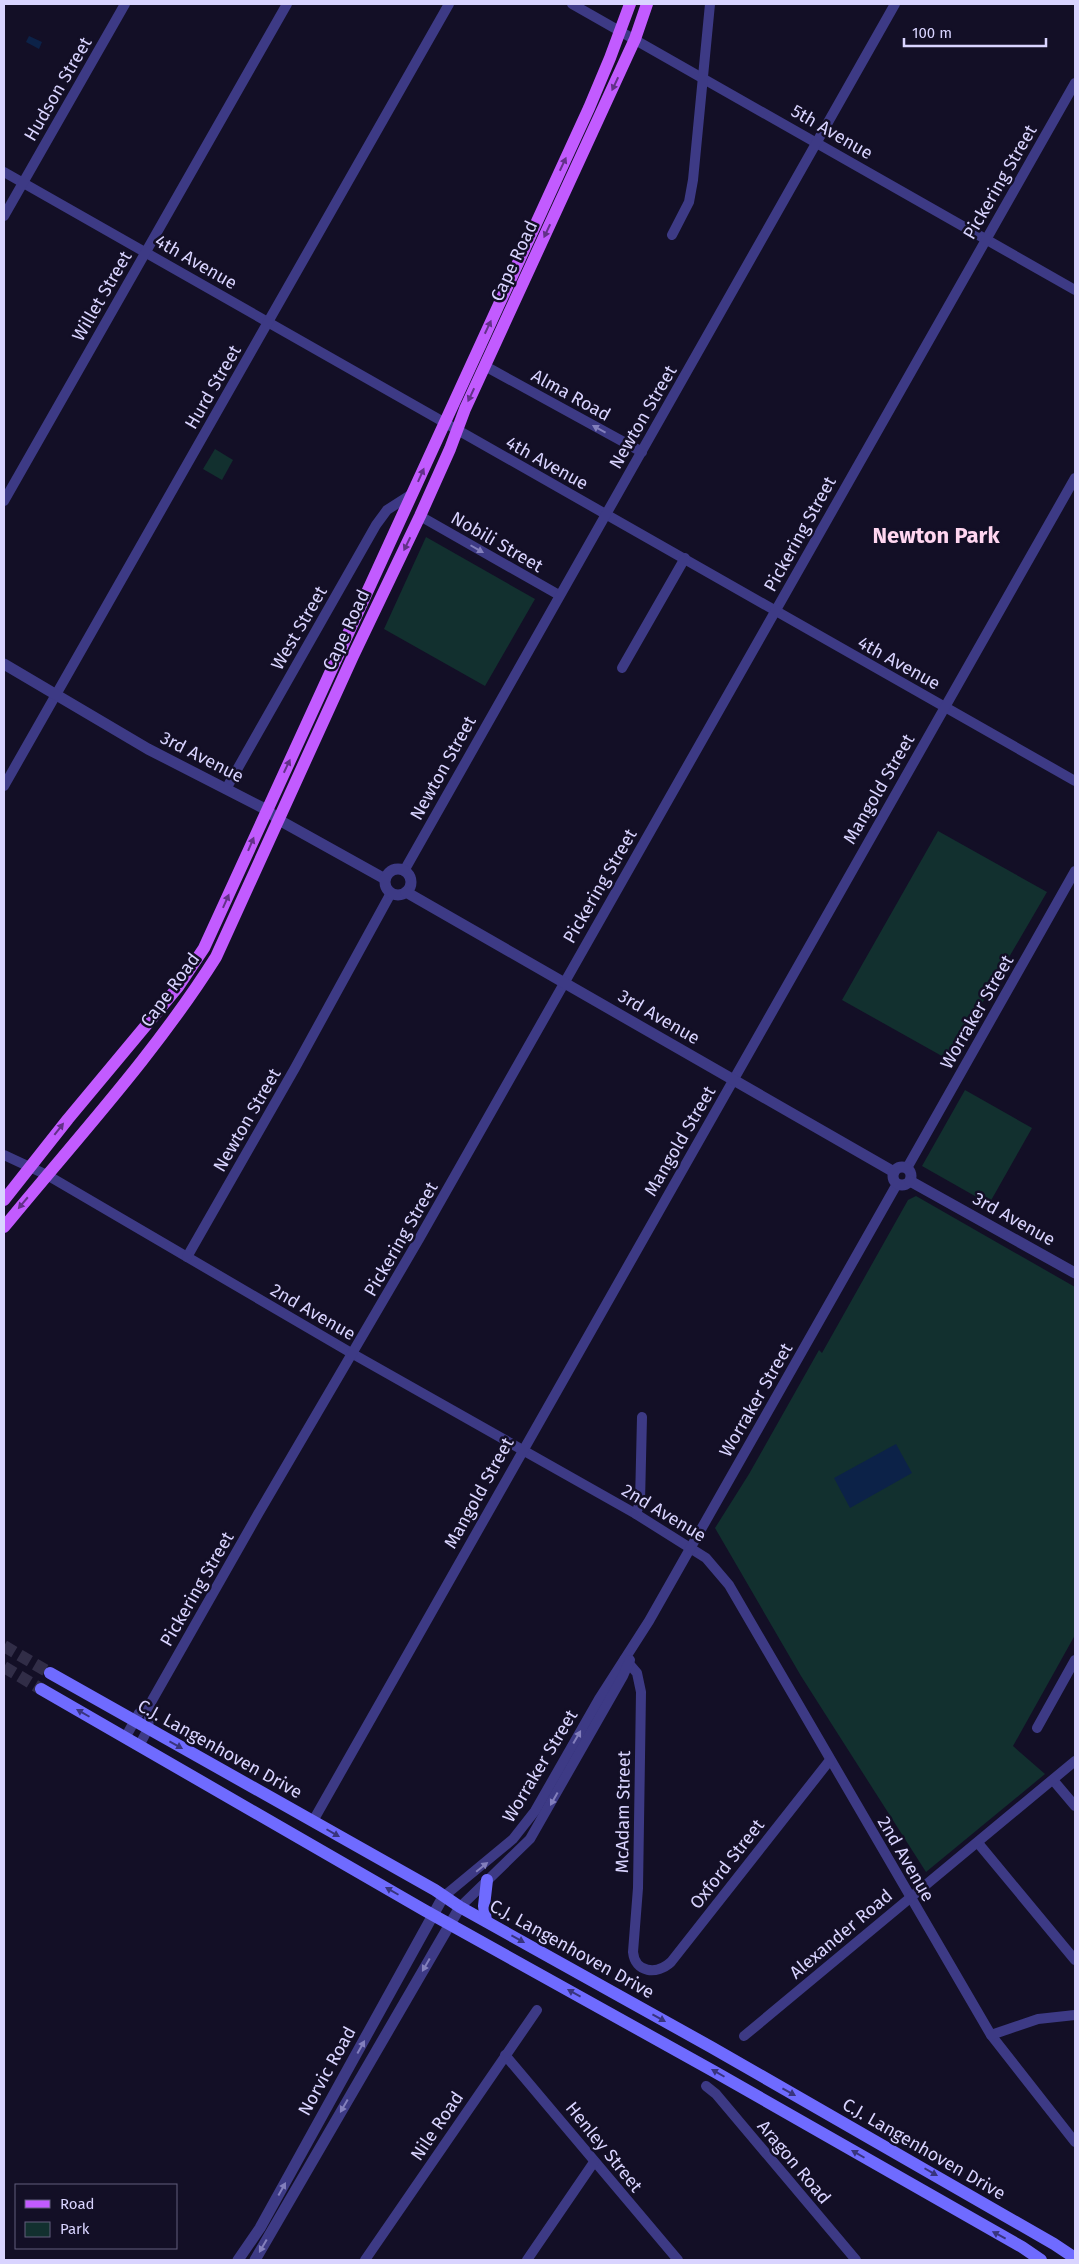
<svg xmlns="http://www.w3.org/2000/svg" width="1079" height="2264" font-family="'Fira Sans',sans-serif">
<style>
.green{fill:#12302f}
.water{fill:#0c2248}
.lines{fill:none;stroke-linecap:round;stroke-linejoin:round}
.secondary-tunnel{stroke:#312d47;stroke-width:12;stroke-dasharray:12 6;stroke-linecap:butt}
.minor{stroke:#3d3a85;stroke-width:10}
.tertiary{stroke:#3d3a85;stroke-width:11}
.secondary{stroke:#6f6bff;stroke-width:12}
.primary{stroke:#c25bff;stroke-width:12}
.oneway{fill:#623188}
.oneway2{fill:#837fbc}
.oneway3{fill:#38347d}
.labels{text-anchor:middle;stroke-width:5;stroke-linejoin:round;paint-order:stroke}
.street-label{font-size:18px;fill:#d9d4ff;stroke:#130f26}
.district-label{font-size:22px;font-weight:bold;fill:#ffd6f0;stroke:#130f26}
</style>
<rect width="100%" height="100%" fill="#130f26"/>
<g class="green">
<path d="M215,449L233,460L222,480L203,469Z"/>
<path d="M426,537L535,599L485,686L384,629Z"/>
<path d="M938,831L1047,892L949,1060L842,1000Z"/>
<path d="M965,1090L1032,1128L989,1204L922,1166Z"/>
<path d="M916,1196L1075,1287V1635L1013,1746L1045,1774L926,1872L801,1676L715,1528L749,1474L819,1350L822,1353L908,1200Z"/>
</g>
<g class="water">
<path d="M29,36L42,42L39,49L26,42Z"/>
<path d="M896,1444L912,1473L850,1508L834,1478Z"/>
</g>
<g class="lines">
<g class="secondary-tunnel">
<path d="M4,1646L50,1673"/>
<path d="M4,1667L41,1689"/>
</g>
<g class="minor">
<path d="M572,4L1075,290"/>
<path d="M4,172L1075,781"/>
<path d="M4,216L125,4"/>
<path d="M672,235L689,202L693,180L710,4"/>
<path d="M485,366L642,452"/>
<path d="M4,501L287,4"/>
<path d="M420,516L559,595"/>
<path d="M622,668L685,558"/>
<path d="M4,786L449,4"/>
<path d="M226,789L376,525L387,510L412,494"/>
<path d="M404,871L895,4"/>
<path d="M4,1155L47,1175L353,1354L636,1514L706,1558L729,1585L991,2035L1075,2142"/>
<path d="M907,1168L1075,871"/>
<path d="M187,1257L295,1068L391,893"/>
<path d="M636,1514L640,1502L642,1417"/>
<path d="M625,1659L637,1673L641,1692L638,1888L633,1952C635,1973 657,1975 671,1962L830,1760"/>
<path d="M1037,1728L1075,1660"/>
<path d="M125,1738L139,1713L150,1704L258,1514L419,1239L1075,83"/>
<path d="M139,1746L148,1729L150,1704"/>
<path d="M1053,1780L1075,1806"/>
<path d="M313,1821L1075,478"/>
<path d="M978,1843L1075,1960"/>
<path d="M443,1897L513,1839L535,1811L599,1699L649,1621L897,1184"/>
<path d="M460,1907L530,1839L623,1676L630,1660"/>
<path d="M991,2035L1038,2019L1075,2015"/>
<path d="M744,2036L1075,1761"/>
<path d="M505,2055L678,2260"/>
<path d="M706,2086L716,2094L856,2260"/>
<path d="M365,2260L537,2010"/>
<path d="M527,2260L594,2162"/>
</g>
<g class="tertiary">
<path d="M4,664L148,749L267,810L279,820L385,879"/>
<circle cx="398" cy="882" r="13"/>
<path d="M406,892L894,1172"/>
<circle cx="902" cy="1176" r="9"/>
<path d="M910,1181L1075,1273"/>
<path d="M238,2260L260,2228L443,1897"/>
<path d="M255,2260L460,1907"/>
</g>
<g class="secondary">
<path d="M50,1673L435,1890L460,1907L711,2047L1054,2244L1075,2258"/>
<path d="M41,1689L424,1910L715,2072L1022,2247L1041,2260"/>
<path d="M486,1921L484,1906L487,1880"/>
</g>
<g class="primary">
<path d="M4,1200L68,1119L178,987L204,948L589,108L610,58L630,4"/>
<path d="M4,1227C76,1139 155,1054 216,957L353,656L420,516L450,449L465,409L635,39L647,4"/>
</g>
</g>
<defs><path id="oneway-solid" d="M-6-.8H1V-3.2L6.5 0L1 3.2V.8H-6Z" transform="scale(1.25)"/></defs>
<g class="oneway">
<use href="#oneway-solid" transform="translate(615 84) rotate(115)"/>
<use href="#oneway-solid" transform="translate(563 164) rotate(-65)"/>
<use href="#oneway-solid" transform="translate(547 231) rotate(115)"/>
<use href="#oneway-solid" transform="translate(488 327) rotate(-65)"/>
<use href="#oneway-solid" transform="translate(471 395) rotate(115)"/>
<use href="#oneway-solid" transform="translate(421 475) rotate(-66)"/>
<use href="#oneway-solid" transform="translate(407 544) rotate(116)"/>
<use href="#oneway-solid" transform="translate(287 766) rotate(-65)"/>
<use href="#oneway-solid" transform="translate(251 844) rotate(-67)"/>
<use href="#oneway-solid" transform="translate(226 901) rotate(-66)"/>
<use href="#oneway-solid" transform="translate(59 1129) rotate(-52)"/>
<use href="#oneway-solid" transform="translate(23 1203) rotate(130)"/>
</g>
<g class="oneway2">
<use href="#oneway-solid" transform="translate(599 429) rotate(-151)"/>
<use href="#oneway-solid" transform="translate(477 549) rotate(30)"/>
<use href="#oneway-solid" transform="translate(577 1737) rotate(-60)"/>
<use href="#oneway-solid" transform="translate(554 1799) rotate(119)"/>
<use href="#oneway-solid" transform="translate(482 1867) rotate(-39)"/>
<use href="#oneway-solid" transform="translate(426 1965) rotate(120)"/>
<use href="#oneway-solid" transform="translate(361 2047) rotate(-61)"/>
<use href="#oneway-solid" transform="translate(344 2106) rotate(120)"/>
<use href="#oneway-solid" transform="translate(282 2189) rotate(-61)"/>
<use href="#oneway-solid" transform="translate(263 2246) rotate(120)"/>
</g>
<g class="oneway3">
<use href="#oneway-solid" transform="translate(83 1713) rotate(-150)"/>
<use href="#oneway-solid" transform="translate(176 1745) rotate(29)"/>
<use href="#oneway-solid" transform="translate(333 1833) rotate(30)"/>
<use href="#oneway-solid" transform="translate(392 1891) rotate(-150)"/>
<use href="#oneway-solid" transform="translate(518 1939) rotate(29)"/>
<use href="#oneway-solid" transform="translate(574 1993) rotate(-151)"/>
<use href="#oneway-solid" transform="translate(659 2018) rotate(29)"/>
<use href="#oneway-solid" transform="translate(718 2073) rotate(-150)"/>
<use href="#oneway-solid" transform="translate(789 2092) rotate(29)"/>
<use href="#oneway-solid" transform="translate(858 2154) rotate(-150)"/>
<use href="#oneway-solid" transform="translate(931 2172) rotate(30)"/>
<use href="#oneway-solid" transform="translate(999 2235) rotate(-152)"/>
</g>
<g class="labels">
<g class="street-label">
<text transform="translate(58 89) rotate(-60)" y="6">Hudson Street</text>
<text transform="translate(832 132) rotate(30)" y="6">5th Avenue</text>
<text transform="translate(1000 182) rotate(-60)" y="6">Pickering Street</text>
<text transform="translate(514 261) rotate(-65)" y="6">Cape Road</text>
<text transform="translate(196 262) rotate(30)" y="6">4th Avenue</text>
<text transform="translate(102 296) rotate(-60)" y="6">Willet Street</text>
<text transform="translate(213 387) rotate(-60)" y="6">Hurd Street</text>
<text transform="translate(571 395) rotate(29)" y="6">Alma Road</text>
<text transform="translate(643 417) rotate(-60)" y="6">Newton Street</text>
<text transform="translate(547 463) rotate(29)" y="6">4th Avenue</text>
<text transform="translate(800 534) rotate(-61)" y="6">Pickering Street</text>
<text transform="translate(497 542) rotate(30)" y="6">Nobili Street</text>
<text transform="translate(299 628) rotate(-60)" y="6">West Street</text>
<text transform="translate(346 630) rotate(-65)" y="6">Cape Road</text>
<text transform="translate(899 663) rotate(29)" y="6">4th Avenue</text>
<text transform="translate(202 757) rotate(27)" y="6">3rd Avenue</text>
<text transform="translate(443 768) rotate(-61)" y="6">Newton Street</text>
<text transform="translate(879 789) rotate(-60)" y="6">Mangold Street</text>
<text transform="translate(600 886) rotate(-60)" y="6">Pickering Street</text>
<text transform="translate(170 990) rotate(-54)" y="6">Cape Road</text>
<text transform="translate(977 1012) rotate(-60)" y="6">Worraker Street</text>
<text transform="translate(659 1017) rotate(30)" y="6">3rd Avenue</text>
<text transform="translate(247 1120) rotate(-60)" y="6">Newton Street</text>
<text transform="translate(680 1141) rotate(-60)" y="6">Mangold Street</text>
<text transform="translate(1014 1219) rotate(29)" y="6">3rd Avenue</text>
<text transform="translate(401 1239) rotate(-60)" y="6">Pickering Street</text>
<text transform="translate(313 1312) rotate(30)" y="6">2nd Avenue</text>
<text transform="translate(756 1400) rotate(-60)" y="6">Worraker Street</text>
<text transform="translate(479 1493) rotate(-61)" y="6">Mangold Street</text>
<text transform="translate(664 1513) rotate(31)" y="6">2nd Avenue</text>
<text transform="translate(197 1589) rotate(-60)" y="6">Pickering Street</text>
<text transform="translate(220 1749) rotate(29)" y="6">C.J. Langenhoven Drive</text>
<text transform="translate(540 1766) rotate(-59)" y="6">Worraker Street</text>
<text transform="translate(623 1812) rotate(-89)" y="6">McAdam Street</text>
<text transform="translate(906 1859) rotate(60)" y="6">2nd Avenue</text>
<text transform="translate(727 1864) rotate(-52)" y="6">Oxford Street</text>
<text transform="translate(841 1934) rotate(-40)" y="6">Alexander Road</text>
<text transform="translate(572 1949) rotate(29)" y="6">C.J. Langenhoven Drive</text>
<text transform="translate(327 2071) rotate(-61)" y="6">Norvic Road</text>
<text transform="translate(437 2126) rotate(-56)" y="6">Nile Road</text>
<text transform="translate(604 2147) rotate(51)" y="6">Henley Street</text>
<text transform="translate(924 2149) rotate(30)" y="6">C.J. Langenhoven Drive</text>
<text transform="translate(794 2162) rotate(50)" y="6">Aragon Road</text>
</g>
<g class="district-label">
<text x="936" y="543">Newton Park</text>
</g>
</g>
<rect width="1079" height="2264" fill="none" stroke="#d9d4ff" stroke-width="10"/>
<rect x="15" y="2184" width="162" height="65" fill="#130f26" stroke="#625e7d"/>
<rect x="25" y="2200" width="25" height="8" fill="#c25bff" stroke="#625e7d"/>
<text x="60" y="2209" font-size="15" fill="#d9d4ff">Road</text>
<rect x="25" y="2222" width="25" height="15" fill="#12302f" stroke="#625e7d"/>
<text x="60" y="2234" font-size="15" fill="#d9d4ff">Park</text>
<path d="M904 38v8h142v-8" fill="none" stroke="#d9d4ff" stroke-width="2.5"/>
<text x="912" y="38" font-size="15" fill="#d9d4ff" stroke="#130f26" stroke-width="4" paint-order="stroke">100 m</text>
</svg>
